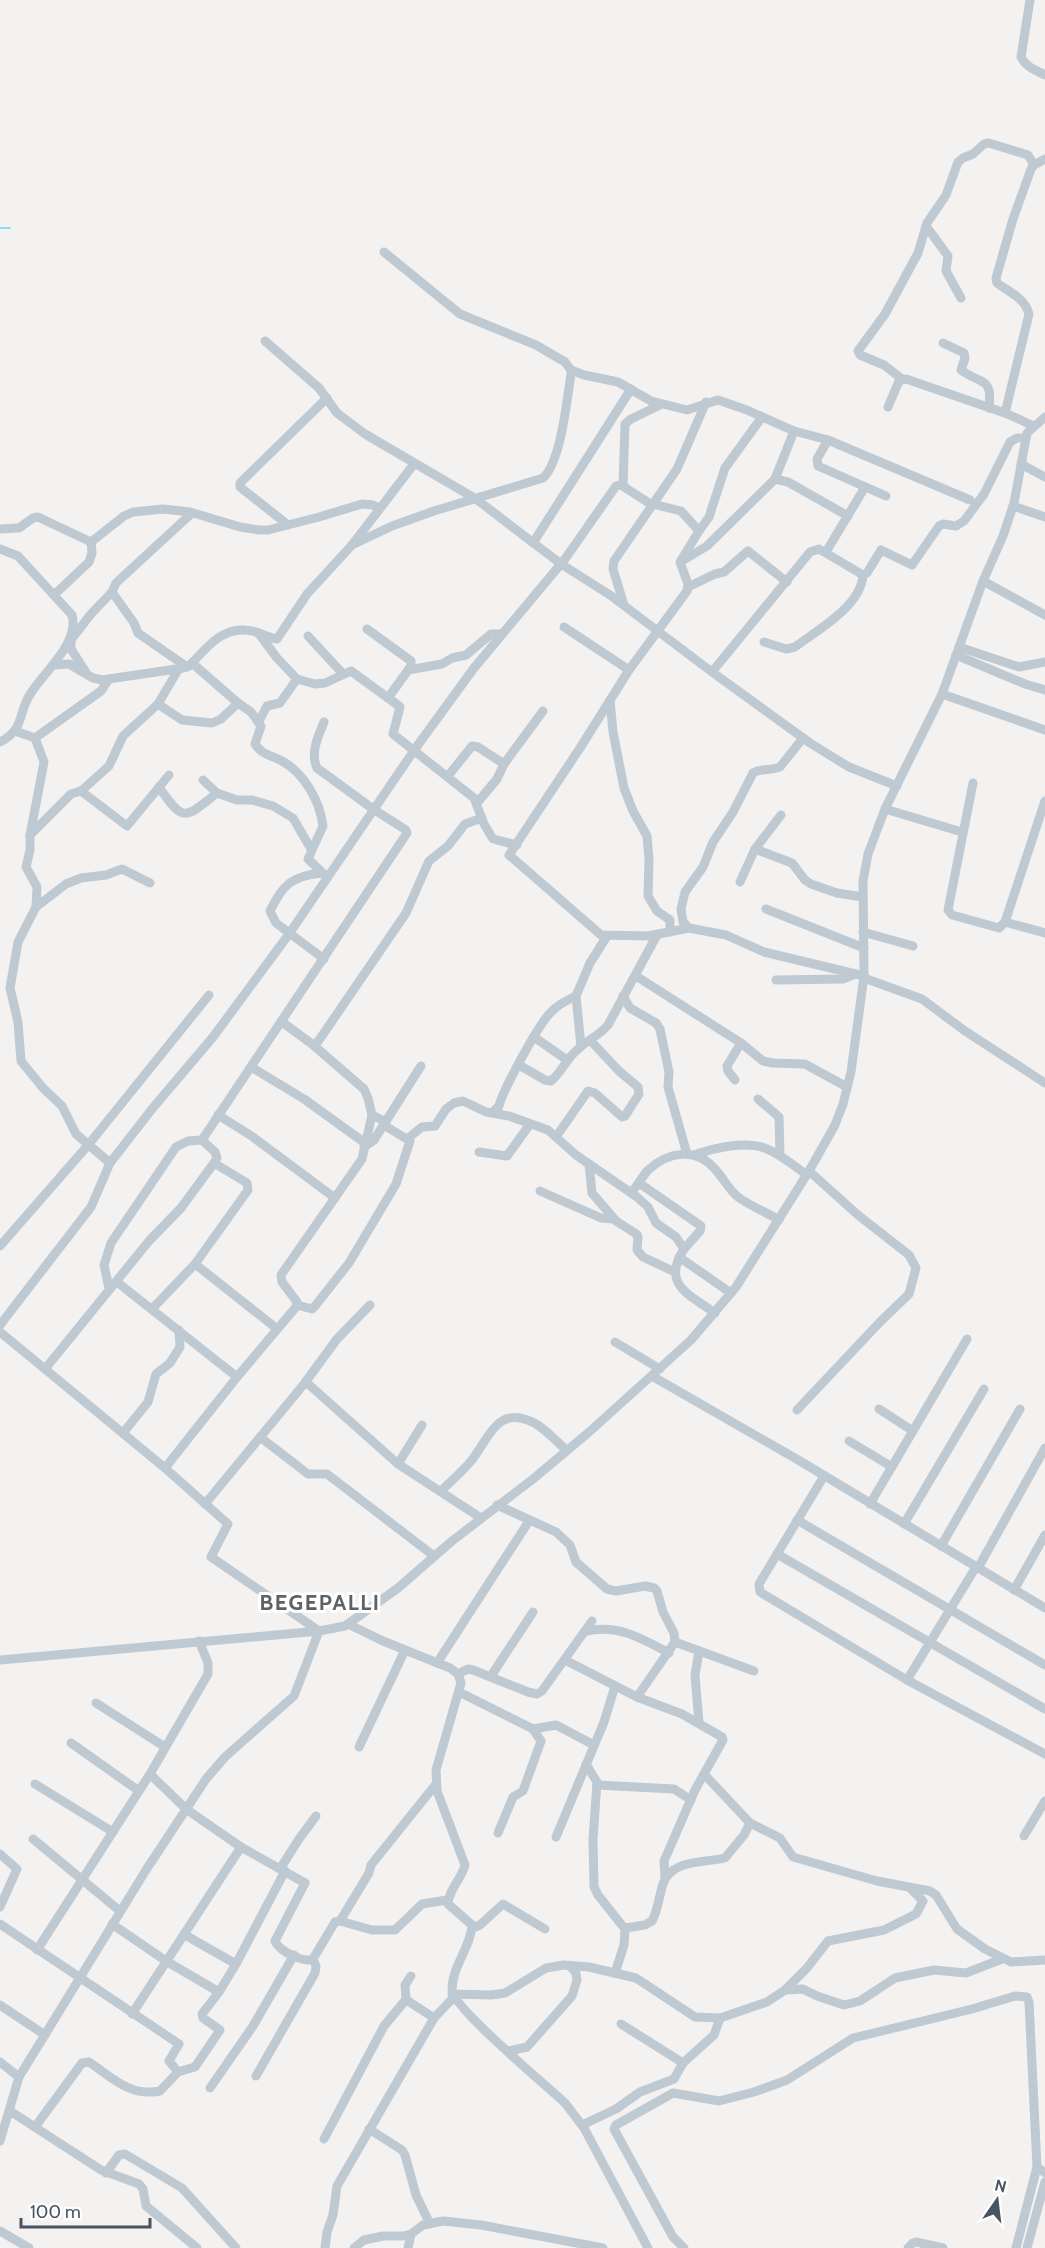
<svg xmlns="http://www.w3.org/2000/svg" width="1045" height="2248" font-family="Cabin,sans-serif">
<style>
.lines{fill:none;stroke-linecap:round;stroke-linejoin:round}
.stream{stroke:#89def2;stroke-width:2}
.minor{stroke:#bfc9d1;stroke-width:9}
.labels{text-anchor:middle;stroke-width:6;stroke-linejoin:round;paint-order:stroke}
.district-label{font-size:22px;font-weight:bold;letter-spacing:1.5px;fill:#5d6267;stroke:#fff}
</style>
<rect width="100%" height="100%" fill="#f4f1f1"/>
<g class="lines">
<path class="stream" d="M0,228H10"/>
<g class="minor">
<path d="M1030,0L1021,57C1026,67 1035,70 1045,75"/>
<path d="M926,226L948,256L946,271L961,298"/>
<path d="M265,341L319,388L337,413L365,434L476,499L561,564L610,595L712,672L810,743L849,767L897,786"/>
<path d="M943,343L964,353L965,358L961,370C981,385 993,376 989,408"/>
<path d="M571,370L584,375L618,382L651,401L687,410L718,400L747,410L794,431L828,440L970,500"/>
<path d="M902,379L884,365L860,355L858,351L885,314L918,253L927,223L946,195L958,162L963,158L973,154L984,144L989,143L1028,155L1034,165"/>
<path d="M888,407L899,381L906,379L1005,413L1034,426"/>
<path d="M1005,413L1029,314C1025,298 1009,292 997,283L996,278L1013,219L1031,169L1034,165L1045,159"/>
<path d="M828,440L817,459L818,466L886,496"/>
<path d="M1021,464L1045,477"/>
<path d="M775,479L794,431"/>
<path d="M623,486L625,424L631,419L662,404"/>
<path d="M1013,506L1045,517"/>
<path d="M288,525L240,487V483L327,398"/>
<path d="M0,529L19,528L33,518L38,517L91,542"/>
<path d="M699,531L709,517L725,468L762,417"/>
<path d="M533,543L631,389"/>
<path d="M352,545L392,526L434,511L543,478C561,462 567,399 571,374V370L565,362L536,345L460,314L384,252"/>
<path d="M0,549L18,556L72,615C80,644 42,673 29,696C18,715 24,730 0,742"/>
<path d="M826,552L865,487"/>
<path d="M682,561L707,546L775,479L788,482L848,516"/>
<path d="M983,581L1045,615"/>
<path d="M688,587L715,574L724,572L748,551L787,582"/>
<path d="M54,595L89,562L92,553L91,542L124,516L133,512L163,509L190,512L240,527L259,530H268L319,517L362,504L373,505L379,508"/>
<path d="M624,605L613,569L614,561L677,469L706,402"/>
<path d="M564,627L629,670"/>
<path d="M367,629L411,661V666L388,698"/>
<path d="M259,634L277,658L297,679"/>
<path d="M308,636L343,674"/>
<path d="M71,640V649L85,671"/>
<path d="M70,641L91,614L112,592"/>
<path d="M764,642L786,649L795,647C819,629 861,606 863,575"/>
<path d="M959,647L1019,667L1045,662"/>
<path d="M956,655L1025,684L1045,690"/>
<path d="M192,663L238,703"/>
<path d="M53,665L69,664L93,678L102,680L183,668L189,666C204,651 220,628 245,630C256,630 266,637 277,639L307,594L352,545L414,464"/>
<path d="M187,667L138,633L134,623L112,592L116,583L192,513"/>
<path d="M408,670L442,664L452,658L466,655L491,634H502"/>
<path d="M712,672L810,552L819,549L863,575L867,573L881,550L912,565L939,526L943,524L956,526L964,521L984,494L1010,442L1017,438H1026"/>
<path d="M942,694L1045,730"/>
<path d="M610,700L613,732L624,788L633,811L647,836L649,859L648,896L657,911L670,920V932"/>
<path d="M158,704L182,720L212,723L221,719L238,703L251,712L261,726L255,744C262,755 271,755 282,761C304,773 320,801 323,826L308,859L327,877"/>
<path d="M259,721L267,706L280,703L297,679L315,684L325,683L351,671L399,706L400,707L393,734L474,798L484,824L493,839L517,845"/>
<path d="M15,731L35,738L44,762L30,835"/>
<path d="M35,738L101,691L109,679"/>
<path d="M448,776L472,746L478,747L504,764"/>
<path d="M203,780L217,793L237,800H252L273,806L293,818L311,849"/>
<path d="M973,783L948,910L952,915L999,928L1005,922L1045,801"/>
<path d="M159,787C184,824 185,818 217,793"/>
<path d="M81,791L127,826L169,775"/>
<path d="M477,803L497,779L504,764L543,711"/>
<path d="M885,809L962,832"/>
<path d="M755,849L792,863L805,880L811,884L837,893L863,897"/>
<path d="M322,873C292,876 283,884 270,911L276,923L324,959"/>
<path d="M740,882L755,849L781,815"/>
<path d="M36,907L37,887L26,867L30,850V835L71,794L81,791L109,766L123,736L158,704L178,670"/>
<path d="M766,909L864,948"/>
<path d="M1005,922L1045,933"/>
<path d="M689,928L683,922L681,909L685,892L703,867L713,842L733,812L753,773C760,768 771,771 780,767L803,738"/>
<path d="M863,932L913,946"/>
<path d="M636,976L741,1043L763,1061L773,1063L805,1064L847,1087"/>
<path d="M864,978L922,999L965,1031L1045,1083"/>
<path d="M776,980L843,979L855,974"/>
<path d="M623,996L630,1008L656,1023L660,1029L669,1072L668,1087L687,1154"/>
<path d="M534,1037L567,1060"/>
<path d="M315,1046L406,913L429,861L448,846L465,824L482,818"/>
<path d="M581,1046L576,996L590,963L607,936"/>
<path d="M519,1065L545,1080L551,1081C562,1072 566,1059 577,1050C587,1040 599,1036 608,1025L657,935"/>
<path d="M251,1067L304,1099L365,1143"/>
<path d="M735,1080L728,1071L727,1066L741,1043"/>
<path d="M758,1099L779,1117L780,1156"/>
<path d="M493,1112L499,1106C504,1088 539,1023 552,1011C559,1004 567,1000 576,996"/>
<path d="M218,1115L250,1135L335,1198"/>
<path d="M556,1137L588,1091L595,1093L622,1117L625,1116L639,1094L638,1087L619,1071L590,1040"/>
<path d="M407,1139L422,1127L435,1126L446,1109L454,1103L463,1101L486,1112L509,1116L548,1130L576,1155L637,1197L648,1207L656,1223L676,1237L684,1249C661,1285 689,1294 715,1313"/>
<path d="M202,1140L407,833L406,830L373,809L317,768C310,754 318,736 324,722"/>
<path d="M364,1147L374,1140L421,1066"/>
<path d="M479,1152L507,1156L530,1124"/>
<path d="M694,1155C714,1148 747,1140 767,1149C782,1155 794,1166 807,1175"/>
<path d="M110,1163L76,1134L62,1106L43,1088L21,1061L18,1022L10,988L18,942L36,907L66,884L81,878L106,875L122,869L150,883"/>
<path d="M589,1164L592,1193L616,1221L635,1233L638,1236L637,1250L643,1257L675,1272"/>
<path d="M639,1183L701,1226L700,1231L684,1249"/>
<path d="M540,1191L601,1218L614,1219"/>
<path d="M631,1193C637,1186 642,1177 648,1170C668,1152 695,1147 714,1168C723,1177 728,1189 738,1197C750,1206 766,1212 779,1220"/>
<path d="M0,1246L89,1144L209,995"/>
<path d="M679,1257L731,1293"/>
<path d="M195,1264L276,1328"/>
<path d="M117,1282L237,1377"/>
<path d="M297,1305L312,1309L315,1306L349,1263L396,1184L410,1141L387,1127L384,1121L372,1115"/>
<path d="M152,1309L195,1264L248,1190L247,1183L214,1163"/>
<path d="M0,1325L91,1207L110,1163L152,1109L213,1037L289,934L415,749L474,668L565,559L616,486L621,485L649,503L681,511L699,531L680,562L688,584L687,591L629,670L580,748L509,855L601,935L648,936L689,928L726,935L764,952L864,976"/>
<path d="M0,1332L165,1468L228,1524L211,1557L319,1631"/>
<path d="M615,1342L660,1369"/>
<path d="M45,1369L149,1241L181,1208L214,1163L217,1158L215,1152L202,1140L188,1141L176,1147L111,1243L104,1265L109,1288"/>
<path d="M652,1376L800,1461L1045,1608"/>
<path d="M306,1382L398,1464L481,1518"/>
<path d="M879,1409L913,1431"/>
<path d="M797,1410L880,1322L909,1294L916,1268L909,1255L858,1215L809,1171"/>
<path d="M123,1433L148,1402L156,1374L170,1363L180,1347L179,1330"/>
<path d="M260,1437L308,1474H327L434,1556"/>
<path d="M849,1441L892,1467"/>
<path d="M398,1464L422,1425"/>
<path d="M165,1468L237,1377L296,1307L297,1302L282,1282L281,1275L362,1159L372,1115L368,1098L364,1089L312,1044L282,1022"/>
<path d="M824,1476L759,1584L760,1592L907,1680L1045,1754"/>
<path d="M441,1491C451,1481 462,1472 471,1461C488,1441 496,1406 530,1421C543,1426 556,1441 566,1450"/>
<path d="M205,1504L304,1384L337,1339L370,1305"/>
<path d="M870,1504L967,1339"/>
<path d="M497,1505L556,1532L570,1545L576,1562L607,1589L616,1591L645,1586L654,1588L657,1591L663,1612L674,1633L675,1642L637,1697"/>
<path d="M797,1520L1045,1665"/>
<path d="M904,1524L984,1389"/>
<path d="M941,1546L1020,1409"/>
<path d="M777,1554L1045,1709"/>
<path d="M978,1568L1045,1448"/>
<path d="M1014,1590L1045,1535"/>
<path d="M348,1624L383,1641L450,1668L458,1674L461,1683L436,1770L437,1791L465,1865C462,1878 448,1891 448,1904L472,1925C471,1947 452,1966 452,1990C452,2007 547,2086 565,2103L584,2128L648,2248"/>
<path d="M584,1632C616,1623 641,1638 669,1653"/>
<path d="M675,1642L754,1671"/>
<path d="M0,1660L319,1631"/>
<path d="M565,1660L637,1697L682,1714L722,1737L723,1740L695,1790L664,1861L665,1878"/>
<path d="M437,1663L529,1521"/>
<path d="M458,1674L468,1669L473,1670L528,1692L537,1694L542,1691L592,1621"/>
<path d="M491,1676L533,1612"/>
<path d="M907,1680L976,1567"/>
<path d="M459,1692L533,1729L541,1741L523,1791L513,1797L498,1833"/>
<path d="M96,1703L165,1747"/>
<path d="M699,1723L695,1675L699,1651"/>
<path d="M533,1729L556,1725L594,1745"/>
<path d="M71,1743L139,1791"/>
<path d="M359,1747L405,1650"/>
<path d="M586,1764L597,1782L593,1839L594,1887L598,1895L625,1929L624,1945L615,1973"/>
<path d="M150,1774L186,1809L241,1847L305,1883L275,1941C279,1951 303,1963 313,1959L335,1922L340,1921L372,1930H395L422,1904L447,1900"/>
<path d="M704,1774L750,1823L780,1838L793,1857L877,1881L930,1891L936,1895L957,1929L985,1949L1011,1962L1045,1960"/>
<path d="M35,1784L113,1832"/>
<path d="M597,1785L674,1789L691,1800"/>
<path d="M1024,1836L1045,1801"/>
<path d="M556,1837L604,1722L615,1686"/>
<path d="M33,1839L120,1911"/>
<path d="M0,1854L17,1869L0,1907"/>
<path d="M280,1869L299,1839L316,1816"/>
<path d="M340,1921L369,1873L371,1865L436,1784"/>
<path d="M0,1924L179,2044L169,2061L178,2072"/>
<path d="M112,1924L166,1961L219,1992"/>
<path d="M473,1928L480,1925L503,1904L545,1929"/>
<path d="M625,1928L645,1925L652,1921C658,1910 659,1896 663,1884C671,1859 705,1863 725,1858L744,1835L750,1823"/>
<path d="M37,1950L150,1774L208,1674V1663L199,1641"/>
<path d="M236,1964L285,1871"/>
<path d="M785,1990L803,1989L817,1996L844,2005L860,2001L895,1978L934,1970L966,1973L1002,1959"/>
<path d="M452,1994L491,1995L505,1993L546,1968L564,1965L589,1967L636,1978L695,2017L720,2018L767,2002L785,1990L807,1968L828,1941L884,1930L916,1914L923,1901L910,1888"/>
<path d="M406,2000L405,1985L411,1976"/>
<path d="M0,2005L45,2035"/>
<path d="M132,2014C168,1958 205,1903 241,1847"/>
<path d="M621,2024L683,2063"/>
<path d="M509,2051L527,2047L572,1996L577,1980L576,1973L570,1966"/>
<path d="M0,2062L19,2077"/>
<path d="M256,2076L315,1973L316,1966L313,1959"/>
<path d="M210,2088L253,2026L294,1955"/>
<path d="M10,2111L101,2170L139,2184L143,2189L146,2206L197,2248"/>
<path d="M582,2125L616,2109L640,2092L674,2079L683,2063L714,2035L720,2018"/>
<path d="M35,2127L82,2063L89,2062C113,2078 130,2097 160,2091L178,2072L195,2067L220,2030L203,2018L202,2014L219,1992L236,1964L185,1935"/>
<path d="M369,2129L402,2150L405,2155L416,2195L430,2224"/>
<path d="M324,2139L384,2026L404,2002L408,2001L434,2018"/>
<path d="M0,2141L19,2077L146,1870L206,1779L225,1757L294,1696L319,1631L345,1626L398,1588L452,1541L533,1479L588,1433L691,1340L736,1287L809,1171L835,1125L843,1104L851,1072L864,976L863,881L868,854L885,809L942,694L983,581L1003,536L1014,503L1027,433L1045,417"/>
<path d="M106,2173L119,2155L125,2154L182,2188L236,2248"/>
<path d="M0,2231L29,2248"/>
<path d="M325,2248L327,2232L333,2215L337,2186L434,2018L454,1997"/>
<path d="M354,2248L364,2240L383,2236H403L411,2234L423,2225L443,2221L481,2225L603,2248"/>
<path d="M408,2248L411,2234"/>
<path d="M684,2248L673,2237L614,2129L616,2125L673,2093L719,2101L754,2092L787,2080L853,2038L972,2009L1015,1996L1027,1997L1029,2002L1037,2167L1045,2173"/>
<path d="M908,2248L913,2243L916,2242L943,2248"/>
<path d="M1016,2248L1037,2167"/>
<path d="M1027,2248L1045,2182"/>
</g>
</g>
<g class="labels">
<g class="district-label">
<text x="320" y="1610">BEGEPALLI</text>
</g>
</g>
<g transform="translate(997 2200) rotate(14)" stroke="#ffffff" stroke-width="4.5" paint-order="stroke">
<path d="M0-4.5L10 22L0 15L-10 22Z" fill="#485560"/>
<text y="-9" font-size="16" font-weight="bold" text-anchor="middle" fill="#485560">N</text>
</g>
<path d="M21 2218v9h129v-9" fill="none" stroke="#485560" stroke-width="3"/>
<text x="30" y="2218" font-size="18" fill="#485560" stroke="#ffffff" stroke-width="4.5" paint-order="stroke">100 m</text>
</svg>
